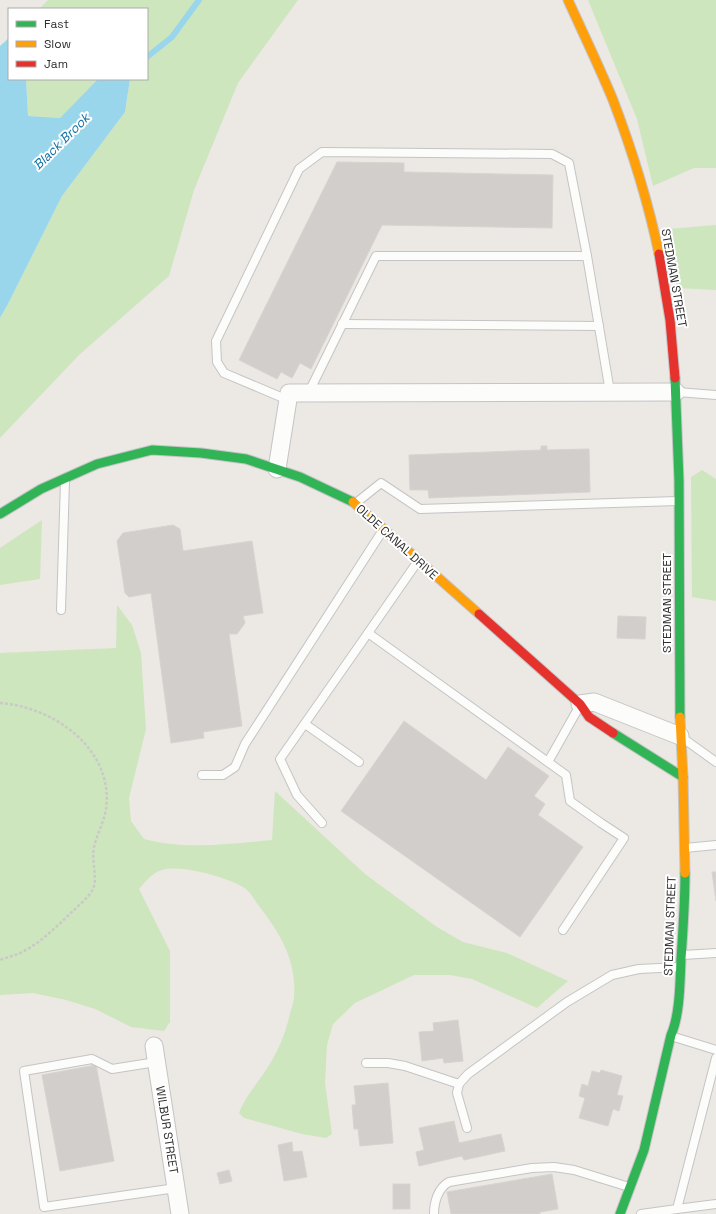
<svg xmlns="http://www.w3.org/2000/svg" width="716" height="1214" font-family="'Space Grotesk',sans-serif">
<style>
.green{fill:#cee6be}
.water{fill:#99d6ec}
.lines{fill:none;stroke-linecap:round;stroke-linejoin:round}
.stream{stroke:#99d6ec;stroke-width:6}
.building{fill:#d1cecb;stroke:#d7d4d0}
.lane-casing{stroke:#c5c4c5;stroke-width:10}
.street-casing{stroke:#c5c4c5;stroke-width:19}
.fast-casing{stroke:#c5c4c5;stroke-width:11}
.slow-casing{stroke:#c5c4c5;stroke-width:11}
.jam-casing{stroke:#c5c4c5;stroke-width:11}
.path{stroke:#c9c9c8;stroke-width:2.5;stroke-dasharray:3 2;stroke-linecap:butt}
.lane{stroke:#fcfcfb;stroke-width:8}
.street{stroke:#fcfcfb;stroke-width:17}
.fast{stroke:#30b455;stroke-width:9}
.slow{stroke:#ff9f0a;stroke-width:9}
.jam{stroke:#e5322d;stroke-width:9}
.labels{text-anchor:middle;stroke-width:4;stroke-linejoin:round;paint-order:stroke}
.street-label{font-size:12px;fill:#2e2e2e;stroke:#fff}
.water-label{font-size:13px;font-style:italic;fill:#0d6fa3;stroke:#fff}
</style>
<rect width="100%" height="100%" fill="#ece8e4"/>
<g class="green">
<path d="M48,0H298L238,83L194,190L169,276L79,355L0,438V318L8,304L62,196L125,112L130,79H147V9H39Z"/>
<path d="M588,0H716V168H694L653,186L637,119Z"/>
<path d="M26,79H98L60,118L28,116Z"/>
<path d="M716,225V290L676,288L668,229Z"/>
<path d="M702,470L716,479V601L692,597L691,477Z"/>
<path d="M42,520L40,579L0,585V548Z"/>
<path d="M117,605L132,625L141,653L146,729L129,798L131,821L144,839C185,850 229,844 272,840L275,791L365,874L437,927L463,942L507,953L568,981L537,1008L472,979L450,975H414L355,1003L333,1024L327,1045L325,1083L332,1134L326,1138L302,1134L244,1118L239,1113C245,1097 257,1084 266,1070C278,1052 285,1035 290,1014C291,1009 294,1002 294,997C297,961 280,933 259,906C255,901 251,893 246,889C231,878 180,864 162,870C152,873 146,881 139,889L170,951V1022L164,1031L131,1027L95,1009L66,1000L33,993L0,995V653L116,648Z"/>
</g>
<path class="water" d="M9,38V79H26L28,116L60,118L98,79H130L125,112L62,196L8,304L0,318V46Z"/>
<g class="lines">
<path class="stream" d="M147,57L172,37L199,0"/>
</g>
<g class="building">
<path d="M337,162L404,163V172L553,175L552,228L382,225L311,369L300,363L292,378L281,372L277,379L239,360Z"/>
<path d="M541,446H547V450L589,449L590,492L429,498L428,490H410L409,455L541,450Z"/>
<path d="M173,525L180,529L183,551L252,541L263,613L243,616L245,623L237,634H229L242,726L203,732L204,738L171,743L151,593L129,597L125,593L117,541L123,533Z"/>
<path d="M618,616L646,617L645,639L617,638Z"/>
<path d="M404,721L486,780L508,747L549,776L534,796L545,804L538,815L583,847L520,937L341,811Z"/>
<path d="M712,872H716V901Z"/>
<path d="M458,1020L463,1061L444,1063L443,1058L422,1061L419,1032L434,1031L433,1023Z"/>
<path d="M96,1065L114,1161L60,1171L42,1075Z"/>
<path d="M601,1070L622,1076L617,1095L623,1096L619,1111L613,1109L608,1126L579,1118L585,1098L579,1096L582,1084L588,1086L592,1071L600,1073Z"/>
<path d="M388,1083L393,1143L360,1146L358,1129H354L352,1105H356L354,1086Z"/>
<path d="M454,1121L459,1143L501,1134L505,1151L464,1160L462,1156L419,1166L416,1152L424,1150L419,1128Z"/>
<path d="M292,1142L293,1152L302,1151L307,1177L284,1181L278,1145Z"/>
<path d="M229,1170L232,1181L220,1184L217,1173Z"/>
<path d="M552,1174L558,1209L540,1212V1214H451L447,1192Z"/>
<rect x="393" y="1184" width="17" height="25"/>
</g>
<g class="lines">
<defs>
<g id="lane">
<path d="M342,324L599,326"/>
<path d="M677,392L716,395"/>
<path d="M308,394L376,256H587L610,392"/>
<path d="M288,400L224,373L217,362L216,341L299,169L322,152L552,154L569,163L587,256"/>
<path d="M356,503L381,483L420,509L678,501"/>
<path d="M61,610L65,481"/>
<path d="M368,633L418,561"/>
<path d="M305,724L359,762"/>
<path d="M684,739L716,762"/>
<path d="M548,762L579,707"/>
<path d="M202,775H223L235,767L245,744L383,530"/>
<path d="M322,823L297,795L280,759L368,633L566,775L570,801L601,823L624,838L563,930"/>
<path d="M685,848L716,845"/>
<path d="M683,955L716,953"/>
<path d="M671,1036L716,1050"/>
<path d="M156,1062L112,1069L92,1059L24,1071L44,1207L176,1188"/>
<path d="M366,1063H388L405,1066L459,1084"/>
<path d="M467,1128L457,1093L459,1084L468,1074L567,1002L612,975L639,969L680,967"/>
<path d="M677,1209L716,1204"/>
<path d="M434,1214C434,1202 438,1188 449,1182L532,1168L554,1167L574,1170L629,1187"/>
<path d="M641,1214L677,1209L716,1058"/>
</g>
<g id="street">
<path d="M277,469L289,393L676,392"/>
<path d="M580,704L594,702L680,736"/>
<path d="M154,1046L180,1214"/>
</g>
<g id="fast">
<path d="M675,378L679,481L680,717"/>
<path d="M0,514L41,489L97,464L152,450L201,453L246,459L300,477L353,502"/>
<path d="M613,733L683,777"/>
<path d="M620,1214L644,1150L671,1035C680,1015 680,982 681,959C683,931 685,902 685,873"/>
</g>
<g id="slow">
<path d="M568,0C583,33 599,66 613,100C632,150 648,201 659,254"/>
<path d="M353,502L479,614"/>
<path d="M680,717L683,777L685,873"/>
</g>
<g id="jam">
<path d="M659,254L670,320L675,378"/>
<path d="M479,614L580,704L589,717L613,733"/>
</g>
</defs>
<use href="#lane" class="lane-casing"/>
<use href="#street" class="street-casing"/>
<use href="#fast" class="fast-casing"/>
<use href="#slow" class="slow-casing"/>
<use href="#jam" class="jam-casing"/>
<path class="path" d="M0,703C54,707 114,749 106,809C104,822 97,834 94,847C91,860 98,878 93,889C89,897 81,903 75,909C58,925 41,943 20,953C14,956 7,957 0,960"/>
<use href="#lane" class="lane"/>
<use href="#street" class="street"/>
<use href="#fast" class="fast"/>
<use href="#slow" class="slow"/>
<use href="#jam" class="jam"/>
</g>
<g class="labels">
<g class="street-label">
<text transform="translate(674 278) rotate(80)" y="4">STEDMAN STREET</text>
<text transform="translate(397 542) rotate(42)" y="4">OLDE CANAL DRIVE</text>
<text transform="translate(667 603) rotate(-90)" y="4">STEDMAN STREET</text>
<text transform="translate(670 926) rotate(-88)" y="4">STEDMAN STREET</text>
<text transform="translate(167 1130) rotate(81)" y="4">WILBUR STREET</text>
</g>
<g class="water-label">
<text transform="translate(61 141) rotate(-45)" y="5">Black Brook</text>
</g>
</g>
<rect x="8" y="8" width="140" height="72" fill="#ffffff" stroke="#ababab"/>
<rect x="16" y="21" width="20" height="6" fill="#30b455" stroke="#ababab"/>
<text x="44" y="28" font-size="12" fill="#2e2e2e">Fast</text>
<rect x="16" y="41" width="20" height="6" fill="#ff9f0a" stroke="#ababab"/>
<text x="44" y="48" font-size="12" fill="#2e2e2e">Slow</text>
<rect x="16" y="61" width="20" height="6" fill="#e5322d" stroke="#ababab"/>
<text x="44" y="68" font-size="12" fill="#2e2e2e">Jam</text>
</svg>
